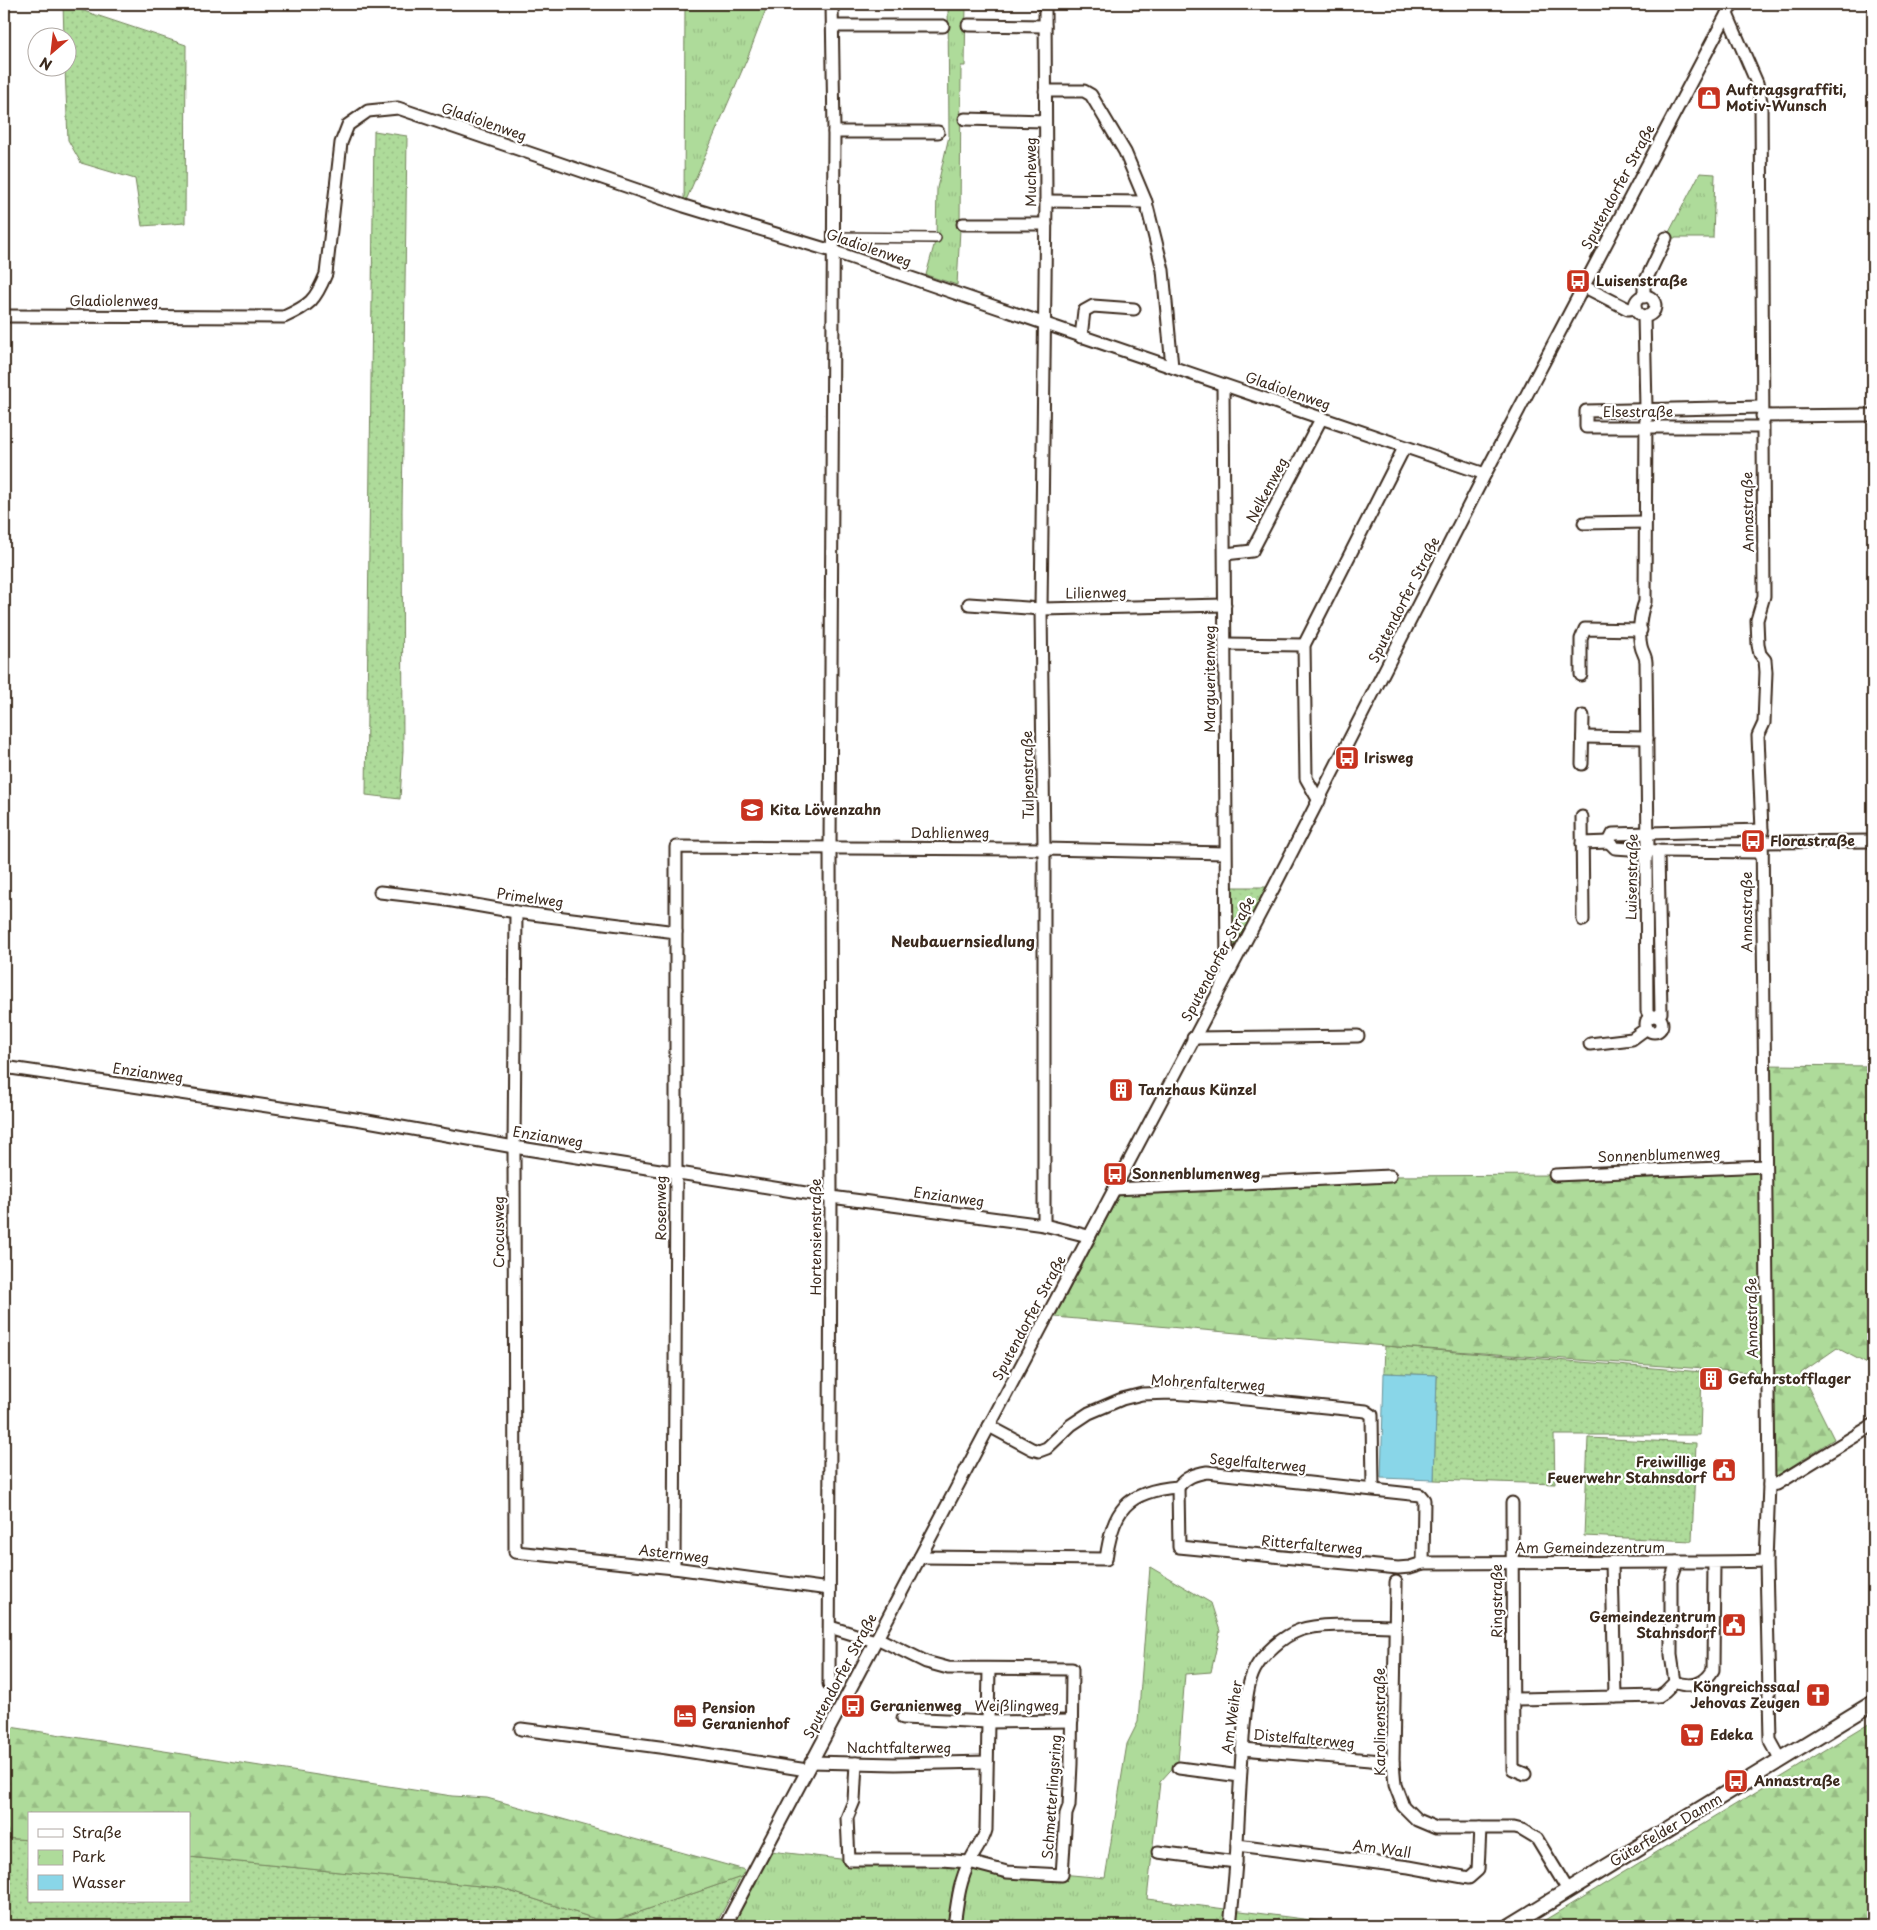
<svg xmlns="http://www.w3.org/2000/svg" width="1877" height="1930" font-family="'Playpen Sans',sans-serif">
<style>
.grass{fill:url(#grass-dots);stroke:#74825c}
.forest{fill:url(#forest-firs);stroke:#74825c}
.park{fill:url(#park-tufts);stroke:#74825c}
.water{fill:#89d6e8;stroke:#6a9197}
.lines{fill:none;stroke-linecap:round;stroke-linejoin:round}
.pedestrian-casing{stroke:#3b2a1e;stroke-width:12}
.minor-casing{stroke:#3b2a1e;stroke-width:15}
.tertiary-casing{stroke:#3b2a1e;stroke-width:18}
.pedestrian{stroke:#fff;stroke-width:9}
.minor{stroke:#fff;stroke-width:11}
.tertiary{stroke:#fff;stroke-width:14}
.labels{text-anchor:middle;stroke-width:4.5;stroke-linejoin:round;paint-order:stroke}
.poi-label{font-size:14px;font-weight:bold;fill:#3b2a1e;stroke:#fff;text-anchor:start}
.street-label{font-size:14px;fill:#3b2a1e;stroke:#fff}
.neighbourhood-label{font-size:15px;font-weight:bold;fill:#3b2a1e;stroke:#fff}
</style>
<defs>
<pattern id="grass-dots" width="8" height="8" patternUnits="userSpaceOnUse" patternTransform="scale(1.25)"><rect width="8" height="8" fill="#aedb9a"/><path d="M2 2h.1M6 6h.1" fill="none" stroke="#97bc84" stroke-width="1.8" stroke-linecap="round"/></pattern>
<pattern id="forest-firs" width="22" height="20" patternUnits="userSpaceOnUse" patternTransform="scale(1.25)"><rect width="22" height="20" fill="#aedb9a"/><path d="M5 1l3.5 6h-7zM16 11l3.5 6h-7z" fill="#97bc84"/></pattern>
<pattern id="park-tufts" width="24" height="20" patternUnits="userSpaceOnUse" patternTransform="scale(1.25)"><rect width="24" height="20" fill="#aedb9a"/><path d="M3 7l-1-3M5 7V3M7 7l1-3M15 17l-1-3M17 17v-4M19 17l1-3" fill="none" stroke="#97bc84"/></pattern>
</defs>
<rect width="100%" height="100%" fill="#fff"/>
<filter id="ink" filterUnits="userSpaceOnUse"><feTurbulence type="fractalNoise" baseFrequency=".02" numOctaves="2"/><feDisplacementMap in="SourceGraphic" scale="10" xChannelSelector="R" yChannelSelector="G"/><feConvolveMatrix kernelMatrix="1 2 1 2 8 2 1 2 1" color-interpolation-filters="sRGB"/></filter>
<g filter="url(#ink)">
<g class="grass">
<path d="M63,4L186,45L185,223L142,226L135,179L81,163L68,140L65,68H68V38L64,37Z"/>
<path d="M374,131L407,136L402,511L403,750L400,799L366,795Z"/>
<path d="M1230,887H1266L1235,948L1232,949Z"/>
<path d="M1385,1346L1702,1372L1700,1435H1554L1555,1484L1434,1480L1437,1375L1384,1373Z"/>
<path d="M1588,1438L1696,1443L1692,1541L1584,1536Z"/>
<path d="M4,1838L29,1840V1901H189V1857L500,1888L608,1923L741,1877L715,1926H4Z"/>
</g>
<g class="forest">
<path d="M1763,1065L1873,1066V1367L1837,1348L1801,1373L1834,1439L1775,1477L1774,1374L1385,1346L1055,1317L1123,1188L1390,1176L1555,1175L1764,1166Z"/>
<path d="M1873,1721V1926H1535Z"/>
<path d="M4,1726L452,1796L487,1798L745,1870L741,1877L608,1923L500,1888L189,1857V1814H29V1840L4,1838Z"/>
</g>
<g class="park">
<path d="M685,4H768L747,59L684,205Z"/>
<path d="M948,4H966L965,66H961L960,229L957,285L926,275L936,238L937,188L949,136Z"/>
<path d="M1700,173L1715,174L1713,238H1666Z"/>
<path d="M1150,1567L1211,1603L1220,1631L1211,1672L1185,1674L1178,1762L1160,1782L1147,1899L1358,1926H870L734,1921L770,1851L849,1860L894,1859L1105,1878L1127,1744L1138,1722Z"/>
</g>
<path class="water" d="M1384,1373L1437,1375L1434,1480L1381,1478Z"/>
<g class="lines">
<defs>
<path id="pedestrian" d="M833,237L936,238"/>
<g id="minor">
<path d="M1872,4L1873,5"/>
<path d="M1727,14L1757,83L1761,101L1764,596L1757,620L1758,645L1760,654L1765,660L1766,672L1764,723L1758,736L1762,830L1769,1485L1766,1561L1770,1740L1781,1760"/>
<path d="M968,25L1045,26"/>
<path d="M832,26H943"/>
<path d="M1045,91H1084L1091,95L1125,152L1146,202L1163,270L1172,367"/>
<path d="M965,119L1045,121"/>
<path d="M834,132H938"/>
<path d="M1046,201L1146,202"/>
<path d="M963,224H1046"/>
<path d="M1583,286L1628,309L1635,308"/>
<circle cx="1645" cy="306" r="10"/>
<path d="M1644,297V284L1666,238"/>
<path d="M4,316L284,317C310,305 315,301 326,274L341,143L348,125L368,111L398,108L684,206L832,251L1485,474"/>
<path d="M1644,316L1646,408L1645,602C1640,614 1638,633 1641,646C1642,652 1646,656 1646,662L1648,851L1646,858L1647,1011L1650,1017"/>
<path d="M1081,337L1084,311L1093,306L1134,309"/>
<path d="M1223,385L1227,973"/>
<path d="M1762,407L1586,411V427H1762"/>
<path d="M1762,416L1873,415"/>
<path d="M1584,523L1645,522"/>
<path d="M1225,554L1252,551L1321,419"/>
<path d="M969,604L1041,609L1225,605"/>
<path d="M1226,644L1304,645"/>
<path d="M1581,675V639L1585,629L1641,630"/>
<path d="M1583,737L1647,738"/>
<path d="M1582,764L1583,716"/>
<path d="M1319,801L1306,778L1304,645L1404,448"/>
<path d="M1582,817L1583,920"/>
<path d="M1762,830L1613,834L1609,842L1615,848L1658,851L1762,852"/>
<path d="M1762,842L1873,841"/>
<path d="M1582,843L1609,842"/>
<path d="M380,892L441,899L516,912L676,932"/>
<path d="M516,912L514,1147L515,1552L674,1568L829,1589"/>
<circle cx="1654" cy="1024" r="8"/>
<path d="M1658,1017L1661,1013L1658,851"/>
<path d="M1193,1038L1358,1036"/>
<path d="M1590,1044L1632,1039L1647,1028"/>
<path d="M4,1067L362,1120L514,1147L831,1197L1044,1225L1088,1236"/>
<path d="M1555,1175L1765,1166"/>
<path d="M1114,1189L1390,1176"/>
<path d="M1044,1225V849L1041,609L1046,201L1045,4"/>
<path d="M989,1426L1032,1449L1039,1451L1047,1448L1071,1425L1089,1413L1122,1399L1142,1394L1172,1393L1225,1397L1366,1411L1372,1415L1373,1489"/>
<path d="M1769,1485L1777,1484L1873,1425"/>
<path d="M1178,1487L1179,1547L1398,1568L1410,1567L1423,1563L1677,1562"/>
<path d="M1512,1503L1513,1769L1525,1774"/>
<path d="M920,1557L1106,1559C1113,1510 1126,1491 1178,1487C1186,1477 1195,1474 1207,1472L1420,1495L1424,1500L1423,1563"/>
<path d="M1714,1562L1713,1670C1704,1685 1691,1688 1675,1682L1671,1655V1580L1677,1562C1707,1562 1737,1562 1766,1561"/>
<path d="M674,1568L676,1172V847L1044,849L1225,853"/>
<path d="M1396,1582L1393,1762L1395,1785L1403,1806L1417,1820L1436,1828H1514L1522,1830L1537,1839L1568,1890"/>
<path d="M830,1627L875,1641"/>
<path d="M829,1684L831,1197L830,848L834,132L832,4"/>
<path d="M1615,1697L1659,1696L1665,1692L1675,1682"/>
<path d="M1514,1699L1615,1697L1612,1562"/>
<path d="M903,1718L988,1722L1072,1721"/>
<path d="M521,1729L667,1748L807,1770"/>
<path d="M1242,1749L1393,1762"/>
<path d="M811,1762L895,1764L987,1762"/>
<path d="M856,1763L854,1801L847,1818L849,1860H941L969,1862L1007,1872L1062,1875L1066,1814L1069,1806L1071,1764L1072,1669L948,1668L926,1662L877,1638"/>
<path d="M1179,1768L1240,1776"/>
<path d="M1237,1845L1409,1867L1469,1878L1478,1870L1480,1828"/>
<path d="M1158,1852L1236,1862"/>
<path d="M725,1926L1274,887L1485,474L1732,4"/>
<path d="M954,1926C957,1905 959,1881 970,1861C975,1850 983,1842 986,1830L989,1669"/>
<path d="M1230,1926C1233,1898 1236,1871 1237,1843C1239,1803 1241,1764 1244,1725C1246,1707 1246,1686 1255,1669C1264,1653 1283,1636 1300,1630C1321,1622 1372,1626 1395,1626"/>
</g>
<path id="tertiary" d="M1510,1926L1873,1703"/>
</defs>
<use href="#pedestrian" class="pedestrian-casing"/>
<use href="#minor" class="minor-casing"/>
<use href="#tertiary" class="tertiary-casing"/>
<use href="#pedestrian" class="pedestrian"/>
<use href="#minor" class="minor"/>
<use href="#tertiary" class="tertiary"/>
</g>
</g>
<defs>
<symbol id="shop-square" viewBox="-11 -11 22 22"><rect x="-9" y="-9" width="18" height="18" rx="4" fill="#c8321e" stroke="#fff"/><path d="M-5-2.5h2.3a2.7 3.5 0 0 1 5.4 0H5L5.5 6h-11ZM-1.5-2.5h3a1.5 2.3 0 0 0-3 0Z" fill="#fff"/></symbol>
<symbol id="bus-square" viewBox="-11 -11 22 22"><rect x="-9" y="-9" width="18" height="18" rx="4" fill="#c8321e" stroke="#fff"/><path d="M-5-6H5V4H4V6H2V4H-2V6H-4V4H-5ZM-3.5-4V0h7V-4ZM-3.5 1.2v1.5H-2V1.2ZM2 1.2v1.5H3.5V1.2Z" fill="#fff"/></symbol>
<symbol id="school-square" viewBox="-11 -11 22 22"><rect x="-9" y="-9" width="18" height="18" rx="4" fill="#c8321e" stroke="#fff"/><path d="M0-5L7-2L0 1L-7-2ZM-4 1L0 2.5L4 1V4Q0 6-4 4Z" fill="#fff"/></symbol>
<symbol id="building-square" viewBox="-11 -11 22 22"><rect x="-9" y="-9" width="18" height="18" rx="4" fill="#c8321e" stroke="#fff"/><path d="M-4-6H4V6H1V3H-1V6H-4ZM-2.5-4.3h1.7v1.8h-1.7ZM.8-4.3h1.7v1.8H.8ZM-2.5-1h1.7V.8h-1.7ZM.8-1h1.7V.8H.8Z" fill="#fff"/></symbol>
<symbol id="civic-square" viewBox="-11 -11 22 22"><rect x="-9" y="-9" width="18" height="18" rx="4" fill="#c8321e" stroke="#fff"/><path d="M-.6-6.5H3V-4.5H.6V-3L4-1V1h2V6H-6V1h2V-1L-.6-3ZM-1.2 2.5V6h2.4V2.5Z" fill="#fff"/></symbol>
<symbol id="church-square" viewBox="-11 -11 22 22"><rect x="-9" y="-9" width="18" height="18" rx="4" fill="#c8321e" stroke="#fff"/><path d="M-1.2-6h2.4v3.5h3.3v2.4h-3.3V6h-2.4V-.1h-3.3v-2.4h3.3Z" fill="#fff"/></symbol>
<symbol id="hotel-square" viewBox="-11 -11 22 22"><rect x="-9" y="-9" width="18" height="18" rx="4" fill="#c8321e" stroke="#fff"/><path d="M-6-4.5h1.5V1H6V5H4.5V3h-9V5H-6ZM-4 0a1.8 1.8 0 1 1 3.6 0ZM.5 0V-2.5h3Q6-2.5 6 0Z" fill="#fff"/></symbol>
<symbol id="supermarket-square" viewBox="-11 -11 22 22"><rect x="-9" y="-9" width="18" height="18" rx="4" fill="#c8321e" stroke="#fff"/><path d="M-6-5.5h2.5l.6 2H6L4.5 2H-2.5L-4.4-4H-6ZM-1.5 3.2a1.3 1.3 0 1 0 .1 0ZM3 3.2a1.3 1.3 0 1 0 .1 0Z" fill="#fff"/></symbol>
</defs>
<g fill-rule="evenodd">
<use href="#shop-square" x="1695" y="84" width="28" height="28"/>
<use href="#bus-square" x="1564" y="267" width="28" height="28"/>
<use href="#bus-square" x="1333" y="744" width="28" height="28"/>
<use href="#school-square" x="738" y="796" width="28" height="28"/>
<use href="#bus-square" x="1739" y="827" width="28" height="28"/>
<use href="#building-square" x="1107" y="1076" width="28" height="28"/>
<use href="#bus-square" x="1101" y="1160" width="28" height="28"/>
<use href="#building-square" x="1697" y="1365" width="28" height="28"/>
<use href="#civic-square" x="1710" y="1456" width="28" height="28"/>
<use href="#civic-square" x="1720" y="1611" width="28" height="28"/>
<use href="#church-square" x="1804" y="1681" width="28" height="28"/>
<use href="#bus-square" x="839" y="1692" width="28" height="28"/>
<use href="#hotel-square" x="671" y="1702" width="28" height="28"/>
<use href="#supermarket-square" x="1678" y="1721" width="28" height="28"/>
<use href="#bus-square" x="1722" y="1767" width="28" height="28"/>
</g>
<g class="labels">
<g class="poi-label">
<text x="1726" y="95">Auftragsgraffiti,<tspan x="1726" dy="16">Motiv-Wunsch</tspan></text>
<text x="1596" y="286">Luisenstraße</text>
<text x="1364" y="763">Irisweg</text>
<text x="770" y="815">Kita Löwenzahn</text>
<text x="1770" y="846">Florastraße</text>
<text x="1138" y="1095">Tanzhaus Künzel</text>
<text x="1132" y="1179">Sonnenblumenweg</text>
<text x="1728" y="1384">Gefahrstofflager</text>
<text x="1706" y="1467" text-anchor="end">Freiwillige<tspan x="1706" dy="16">Feuerwehr Stahnsdorf</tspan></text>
<text x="1716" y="1622" text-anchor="end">Gemeindezentrum<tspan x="1716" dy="16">Stahnsdorf</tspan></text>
<text x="1800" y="1692" text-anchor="end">Köngreichssaal<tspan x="1800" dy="16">Jehovas Zeugen</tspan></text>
<text x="870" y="1711">Geranienweg</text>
<text x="702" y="1713">Pension<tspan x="702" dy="16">Geranienhof</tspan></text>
<text x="1710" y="1740">Edeka</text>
<text x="1754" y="1786">Annastraße</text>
</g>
<g class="street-label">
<text transform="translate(484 122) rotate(19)" y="5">Gladiolenweg</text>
<text transform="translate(1031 172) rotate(-90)" y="5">Mucheweg</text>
<text transform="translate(1618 187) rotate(-62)" y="5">Sputendorfer Straße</text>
<text transform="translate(869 248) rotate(19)" y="5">Gladiolenweg</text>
<text x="114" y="306">Gladiolenweg</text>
<text transform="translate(1288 391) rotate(19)" y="5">Gladiolenweg</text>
<text x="1638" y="417">Elsestraße</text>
<text transform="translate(1267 490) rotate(-62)" y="5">Nelkenweg</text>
<text transform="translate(1748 512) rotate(-91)" y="5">Annastraße</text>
<text transform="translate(1096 593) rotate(-1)" y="5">Lilienweg</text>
<text transform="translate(1404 600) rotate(-63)" y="5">Sputendorfer Straße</text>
<text transform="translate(1210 679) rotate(-90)" y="5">Margueritenweg</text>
<text transform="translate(1028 775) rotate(-91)" y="5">Tulpenstraße</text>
<text x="950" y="838">Dahlienweg</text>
<text transform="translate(1632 877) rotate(-89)" y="5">Luisenstraße</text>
<text transform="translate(530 898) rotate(8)" y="5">Primelweg</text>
<text transform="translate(1747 912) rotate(-90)" y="5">Annastraße</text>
<text transform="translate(1218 959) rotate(-62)" y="5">Sputendorfer Straße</text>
<text transform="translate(148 1073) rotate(8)" y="5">Enzianweg</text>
<text transform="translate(548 1137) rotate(9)" y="5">Enzianweg</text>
<text transform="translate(1659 1155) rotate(-2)" y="5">Sonnenblumenweg</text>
<text transform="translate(949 1197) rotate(8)" y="5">Enzianweg</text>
<text transform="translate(661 1208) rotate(-90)" y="5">Rosenweg</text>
<text transform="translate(499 1232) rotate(-90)" y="5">Crocusweg</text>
<text transform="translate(816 1237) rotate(-90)" y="5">Hortensienstraße</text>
<text transform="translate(1029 1318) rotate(-62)" y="5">Sputendorfer Straße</text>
<text transform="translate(1752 1318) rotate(-91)" y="5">Annastraße</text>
<text transform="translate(1208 1383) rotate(3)" y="5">Mohrenfalterweg</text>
<text transform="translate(1258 1463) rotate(5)" y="5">Segelfalterweg</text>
<text transform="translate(1312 1545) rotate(5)" y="5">Ritterfalterweg</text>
<text x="1590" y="1553">Am Gemeindezentrum</text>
<text transform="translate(674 1554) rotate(7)" y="5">Asternweg</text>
<text transform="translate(1497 1601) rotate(-90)" y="5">Ringstraße</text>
<text transform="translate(840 1676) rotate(-62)" y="5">Sputendorfer Straße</text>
<text x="1017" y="1711">Weißlingweg</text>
<text transform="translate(1232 1717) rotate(-82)" y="5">Am Weiher</text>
<text transform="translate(1380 1722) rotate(-90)" y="5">Karolinenstraße</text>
<text transform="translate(1304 1739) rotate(5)" y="5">Distelfalterweg</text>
<text x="899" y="1753">Nachtfalterweg</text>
<text transform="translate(1052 1797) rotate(-86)" y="5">Schmetterlingsring</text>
<text transform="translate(1666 1830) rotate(-31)" y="5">Güterfelder Damm</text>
<text transform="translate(1382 1849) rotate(8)" y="5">Am Wall</text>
</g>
<g class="neighbourhood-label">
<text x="963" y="947">Neubauernsiedlung</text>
</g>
</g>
<rect width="1877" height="1930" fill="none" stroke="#fff" stroke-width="20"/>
<rect x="10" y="10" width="1857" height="1910" fill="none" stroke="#3b2a1e" stroke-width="2" filter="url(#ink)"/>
<rect x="28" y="1812" width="162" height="90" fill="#ffffff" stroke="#b1aaa5"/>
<rect x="38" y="1829" width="25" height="8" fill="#ffffff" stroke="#b1aaa5"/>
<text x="72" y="1838" font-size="15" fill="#3b2a1e">Straße</text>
<rect x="38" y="1850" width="25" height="15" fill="url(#park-tufts)" stroke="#b1aaa5"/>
<text x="72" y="1862" font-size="15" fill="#3b2a1e">Park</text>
<rect x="38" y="1875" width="25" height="15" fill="#89d6e8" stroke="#b1aaa5"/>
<text x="72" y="1888" font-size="15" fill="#3b2a1e">Wasser</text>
<g transform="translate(52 52) rotate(208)"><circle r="24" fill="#ffffff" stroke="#b1aaa5"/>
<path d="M0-4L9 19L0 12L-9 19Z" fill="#c8321e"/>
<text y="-8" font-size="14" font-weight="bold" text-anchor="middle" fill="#3b2a1e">N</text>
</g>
</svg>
